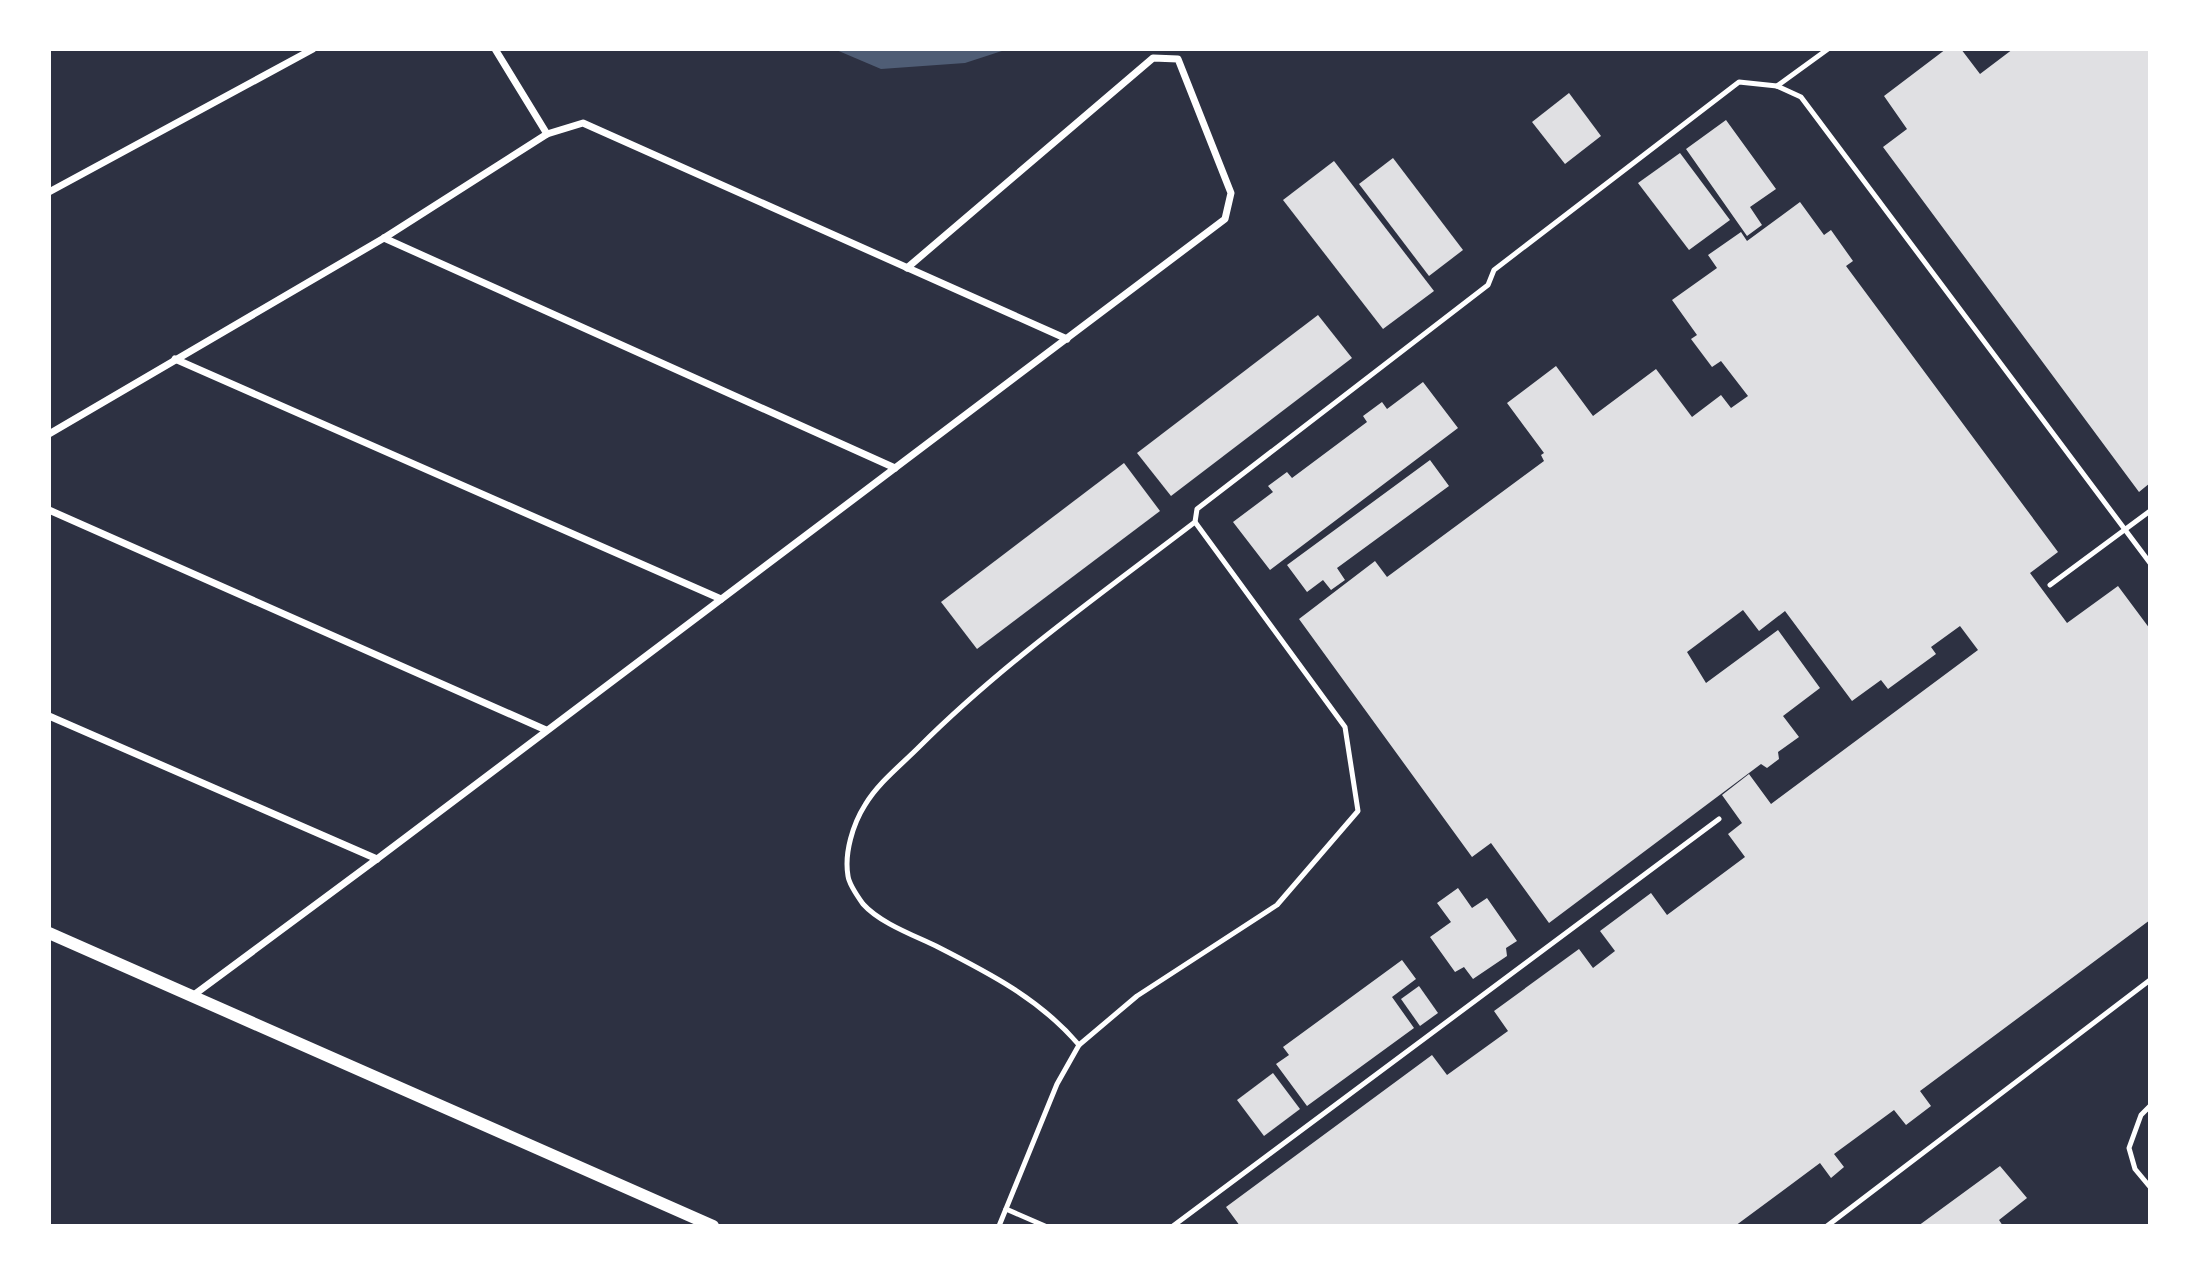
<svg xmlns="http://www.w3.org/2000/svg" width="2199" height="1275" font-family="Bitter,serif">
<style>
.water{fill:#4f5d75}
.building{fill:#e0e0e3}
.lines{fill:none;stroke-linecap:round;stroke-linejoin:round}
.service{stroke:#fff;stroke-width:5}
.minor{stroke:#fff;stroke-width:7}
.tertiary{stroke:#fff;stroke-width:12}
</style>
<rect width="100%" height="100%" fill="#2d3142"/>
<path class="water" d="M834,49H1008L965,63L881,69Z"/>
<g class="building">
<path d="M1946,49H1961L1980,74L2013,49H2150V483L2139,492L1883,147L1907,129L1884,96Z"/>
<path d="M1569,93L1601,136L1565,164L1532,122Z"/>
<path d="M1726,120L1776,189L1750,207L1762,225L1747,236L1686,149Z"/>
<path d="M1680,153L1730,220L1689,250L1638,183Z"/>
<path d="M1393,158L1463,250L1429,276L1359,184Z"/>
<path d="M1334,161L1434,291L1383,329L1283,200Z"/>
<path d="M1800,202L1824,235L1831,230L1853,261L1846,266L2058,552L2030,573L2067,623L2118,586L2150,629V920L1920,1091L1931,1106L1906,1125L1894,1110L1834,1154L1844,1167L1831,1178L1820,1163L1735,1226H1240L1226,1207L1432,1055L1447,1075L1508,1031L1494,1011L1579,949L1593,968L1615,951L1600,931L1651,893L1667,915L1745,857L1728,834L1742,823L1722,795L1749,774L1771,804L1978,650L1960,626L1931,647L1936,654L1888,689L1881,680L1852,701L1785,611L1759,631L1743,610L1687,652L1706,683L1778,630L1820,688L1783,716L1799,737L1778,752L1779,759L1767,768L1761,764L1549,923L1491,843L1472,857L1299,619L1375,561L1387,577L1544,461L1541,455L1544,453L1507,403L1556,366L1593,416L1656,369L1692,417L1721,395L1731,408L1748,396L1721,361L1712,367L1691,339L1697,335L1672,300L1717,268L1708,255L1741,232L1747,241Z"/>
<path d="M1318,315L1352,358L1171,496L1137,453Z"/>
<path d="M1423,382L1458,428L1270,570L1233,522L1273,492L1268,486L1287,472L1292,478L1367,422L1363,416L1382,402L1387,409Z"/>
<path d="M1430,460L1449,486L1337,568L1345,580L1331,590L1323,580L1307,592L1287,565Z"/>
<path d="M1124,463L1160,511L977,649L941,602Z"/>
<path d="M1458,888L1472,908L1487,898L1517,941L1506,948L1507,956L1473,979L1464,967L1455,972L1430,937L1451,922L1437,903Z"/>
<path d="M1402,960L1416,979L1392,997L1414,1028L1307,1106L1276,1064L1289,1055L1283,1047Z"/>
<path d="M1419,986L1438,1013L1420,1026L1401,999Z"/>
<path d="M1273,1073L1300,1109L1264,1136L1237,1100Z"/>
<path d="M2000,1166L2027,1198L1999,1220L2003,1226H1918Z"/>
</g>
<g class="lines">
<g class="service">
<path d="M1777,86L1828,49"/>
<path d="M2050,585L2150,511"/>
<path d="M1079,1045C1040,999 989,973 936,946C913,935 880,923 863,904C858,897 849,884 848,876C844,853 853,824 865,805C878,783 901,765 919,747C1003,663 1101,594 1195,522L1197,509L1488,285L1494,270L1739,82L1777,86L1801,97L2150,563"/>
<path d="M2150,1106L2141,1115L2129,1148L2135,1169L2150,1187"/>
<path d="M1006,1209L1045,1226"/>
<path d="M999,1226L1057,1084L1079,1045L1137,996L1277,905L1358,811L1345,727L1195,522"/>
<path d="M1173,1226L1719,819"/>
<path d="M1827,1226L2150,980"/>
</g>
<g class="minor">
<path d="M495,49L547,134"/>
<path d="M49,192L313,49"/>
<path d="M384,238L895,468"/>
<path d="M175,359L721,599"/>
<path d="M49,434L384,238L547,134L583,123L1067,339"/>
<path d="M49,510L546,730"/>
<path d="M49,716L377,859"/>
<path d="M191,997L377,859L1225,219L1231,193L1178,59L1153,58L907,268"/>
</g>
<path class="tertiary" d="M49,933L713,1226"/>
</g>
<rect width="2199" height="1275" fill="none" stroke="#ffffff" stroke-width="102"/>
</svg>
